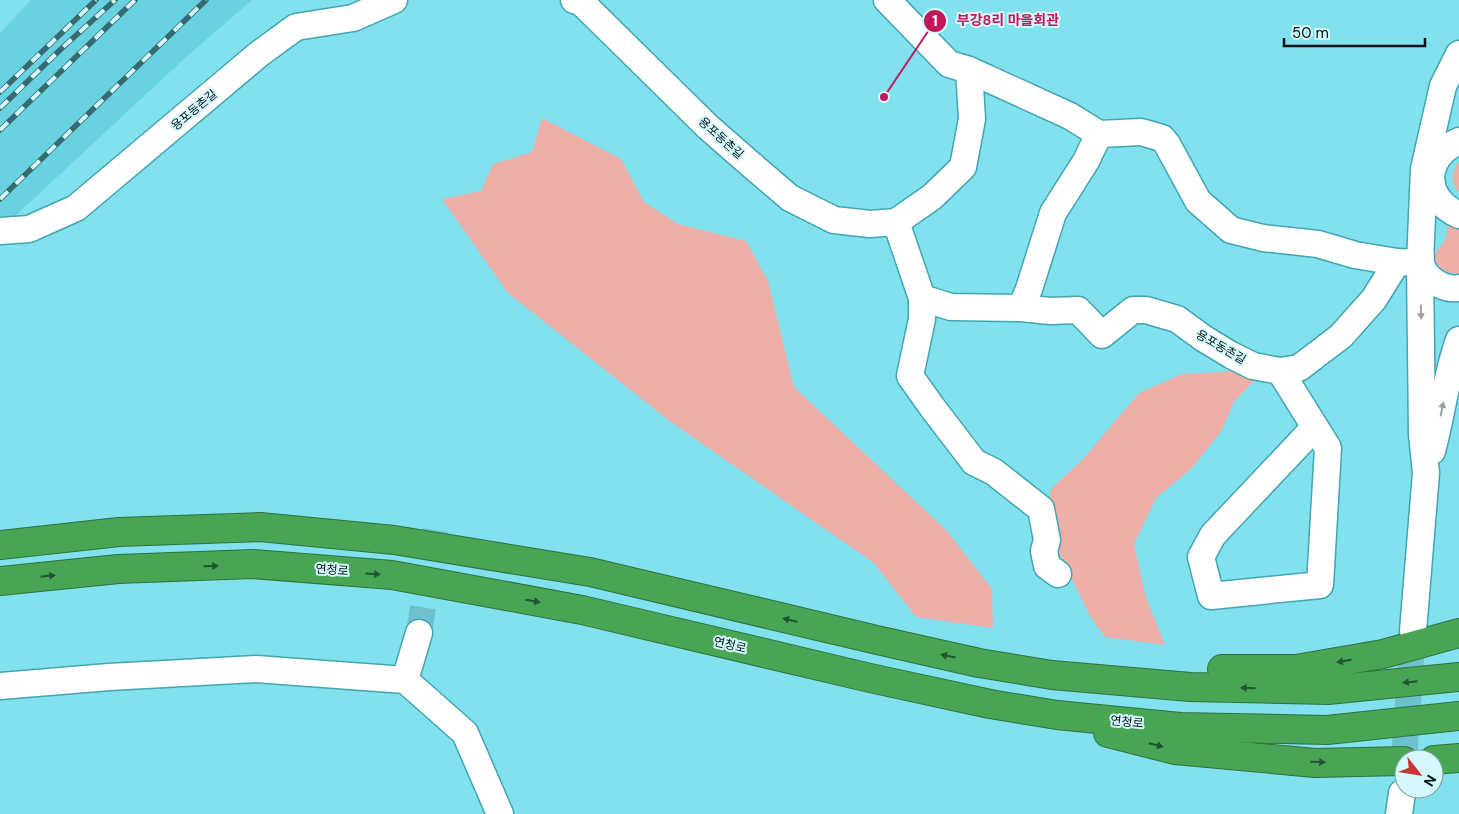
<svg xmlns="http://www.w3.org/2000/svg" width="1459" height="814" font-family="'DM Sans','Noto Sans KR',sans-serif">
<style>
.built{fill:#68d2e0}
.green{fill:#edafa7}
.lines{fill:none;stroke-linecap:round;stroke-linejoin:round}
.minor-tunnel{stroke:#6ec2ce;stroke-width:26;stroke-dasharray:26 13;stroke-linecap:butt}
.minor-casing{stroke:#42a5b1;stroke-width:29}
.highway-casing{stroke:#2f723e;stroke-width:30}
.minor{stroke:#fff;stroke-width:26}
.highway{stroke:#48a554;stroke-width:28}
.rail-casing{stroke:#366970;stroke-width:5.5}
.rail{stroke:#d5f8fd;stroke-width:4;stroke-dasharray:11;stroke-linecap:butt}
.oneway{fill:#99a1a2}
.oneway2{fill:#215532}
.labels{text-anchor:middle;stroke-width:4;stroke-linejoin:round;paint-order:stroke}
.street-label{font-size:12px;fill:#011316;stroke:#d5f8fd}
.leader{fill:none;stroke:#c2185b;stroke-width:2}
.callout-dot{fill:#c2185b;stroke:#d5f8fd;stroke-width:2}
.mark-label{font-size:15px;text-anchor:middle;font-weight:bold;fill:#fff}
.callout-label{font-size:14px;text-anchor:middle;font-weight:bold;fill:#c2185b;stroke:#d5f8fd;stroke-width:4;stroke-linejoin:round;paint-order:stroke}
</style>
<rect width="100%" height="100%" fill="#81e1ee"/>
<path class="built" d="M31,0H252L186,57L0,230V33Z"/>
<g class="green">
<path d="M542,118L621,159L644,202L678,224L746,241L768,281L794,387L947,531L992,589L993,628L916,617L874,563L671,422L508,293L442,199L481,191L493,164L532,152Z"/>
<path d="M1459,162V192C1450,183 1451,172 1459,162Z"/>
<path d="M1448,225L1459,229V273C1447,275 1436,267 1433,256L1446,239Z"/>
<path d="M1238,371L1257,377L1234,402L1222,430L1192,468L1156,498L1134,544L1146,598L1165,645L1105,637L1090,616L1054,542L1049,500L1051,489L1083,459L1139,393L1182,374Z"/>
</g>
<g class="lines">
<g class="minor-tunnel">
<path d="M419,633L436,527"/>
<path d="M1404,759L1413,631"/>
</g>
<defs>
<g id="minor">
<path d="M574,0L581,2L708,127L748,162L790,198L834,220L870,224L896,222L932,197L963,167L972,119L969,70L949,64L887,0"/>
<path d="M969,70L1070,116L1099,134L1141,132L1162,138L1167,144L1198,201L1231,230L1263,238L1318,244L1355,255L1397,262L1420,263"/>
<path d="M1459,141C1422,157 1422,199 1459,215"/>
<path d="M896,222L922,298L951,307L1021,308L1029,289L1053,213L1086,161L1099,134"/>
<path d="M0,231L29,229L76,208L259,54L296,27L353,18L394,0"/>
<path d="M1421,256C1418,274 1441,291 1459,288"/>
<path d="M922,298V319L910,376L932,407L974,462L994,472L1041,509L1047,540L1044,551L1047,566L1058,574"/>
<path d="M1021,308L1050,311L1078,310L1102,335L1133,310H1146L1177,319L1203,338L1231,355L1253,366L1280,371L1299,368L1341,336L1374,299L1397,262"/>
<path d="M1280,371L1328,448L1320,585L1211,596L1201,557L1213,535L1315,427"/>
<path d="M1432,451C1442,414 1446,376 1459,340"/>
<path d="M1413,631L1426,473L1422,434L1420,263L1424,169L1443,86L1459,54"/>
<path d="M405,680L419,633"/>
<path d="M0,686L109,677L256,669L405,680L465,733L500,814"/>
<path d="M1399,814L1402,793"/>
</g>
<g id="highway">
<path d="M0,545L119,532L260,527L394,540L590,572L877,640L979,663L1052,675L1190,687L1328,690L1459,677"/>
<path d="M0,581L118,569L253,564L392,575L582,610L870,678L990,704L1057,715L1180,727L1327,730L1459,716"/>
<path d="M1222,669H1296L1383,654L1459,633"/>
<path d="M1108,733L1175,750L1315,763L1404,761"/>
<path d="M1434,760L1459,758"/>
</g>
</defs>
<use href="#minor" class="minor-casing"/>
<use href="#highway" class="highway-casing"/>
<use href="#minor" class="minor"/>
<use href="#highway" class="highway"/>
<defs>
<g id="rail">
<path d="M0,92L96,0"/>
<path d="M0,108L61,49L115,0"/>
<path d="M0,130L135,0"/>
<path d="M0,199L206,0"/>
</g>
</defs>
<use href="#rail" class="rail-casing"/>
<use href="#rail" class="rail"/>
</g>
<defs><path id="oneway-solid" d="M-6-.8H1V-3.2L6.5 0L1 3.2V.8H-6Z" transform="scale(1.25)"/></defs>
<g class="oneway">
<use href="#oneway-solid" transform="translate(1421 312) rotate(89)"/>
<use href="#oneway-solid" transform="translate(1442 409) rotate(-79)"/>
</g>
<g class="oneway2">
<use href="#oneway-solid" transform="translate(211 566) rotate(-2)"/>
<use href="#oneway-solid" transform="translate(373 574) rotate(4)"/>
<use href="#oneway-solid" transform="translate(48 576) rotate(-6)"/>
<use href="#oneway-solid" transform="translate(533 601) rotate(10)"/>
<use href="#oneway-solid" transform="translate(790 620) rotate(-167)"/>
<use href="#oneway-solid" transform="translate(948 656) rotate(-168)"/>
<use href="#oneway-solid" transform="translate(1344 661) rotate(170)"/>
<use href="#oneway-solid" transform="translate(1410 682) rotate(174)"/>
<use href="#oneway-solid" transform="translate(1248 688) rotate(-178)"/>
<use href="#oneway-solid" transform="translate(1156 745) rotate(14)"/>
<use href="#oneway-solid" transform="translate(1318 762) rotate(1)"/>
</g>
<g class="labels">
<g class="street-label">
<text transform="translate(194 110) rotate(-40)" y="4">용포동촌길</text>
<text transform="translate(721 138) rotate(42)" y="4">용포동촌길</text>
<text transform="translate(1221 347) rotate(30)" y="4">용포동촌길</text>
<text transform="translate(332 570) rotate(4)" y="4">연청로</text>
<text transform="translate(730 645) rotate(13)" y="4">연청로</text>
<text transform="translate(1127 722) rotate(6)" y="4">연청로</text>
</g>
</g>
<path class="leader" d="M884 97L935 21"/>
<g class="callout-dot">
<circle cx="884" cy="97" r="5"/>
<circle cx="935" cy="21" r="12"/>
</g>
<g class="mark-label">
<text x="935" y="26">1</text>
</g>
<g class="callout-label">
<text x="1008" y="25">부강8리 마을회관</text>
</g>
<g transform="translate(1419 774) rotate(121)"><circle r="24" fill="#d5f8fd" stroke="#809ca1"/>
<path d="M0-4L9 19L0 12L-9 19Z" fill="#c53734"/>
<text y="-8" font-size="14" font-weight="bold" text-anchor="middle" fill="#011316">N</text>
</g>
<path d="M1284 38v8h141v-8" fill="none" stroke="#011316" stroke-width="2.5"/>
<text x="1292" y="38" font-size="15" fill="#011316" stroke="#d5f8fd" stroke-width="4" paint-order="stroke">50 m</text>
</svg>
